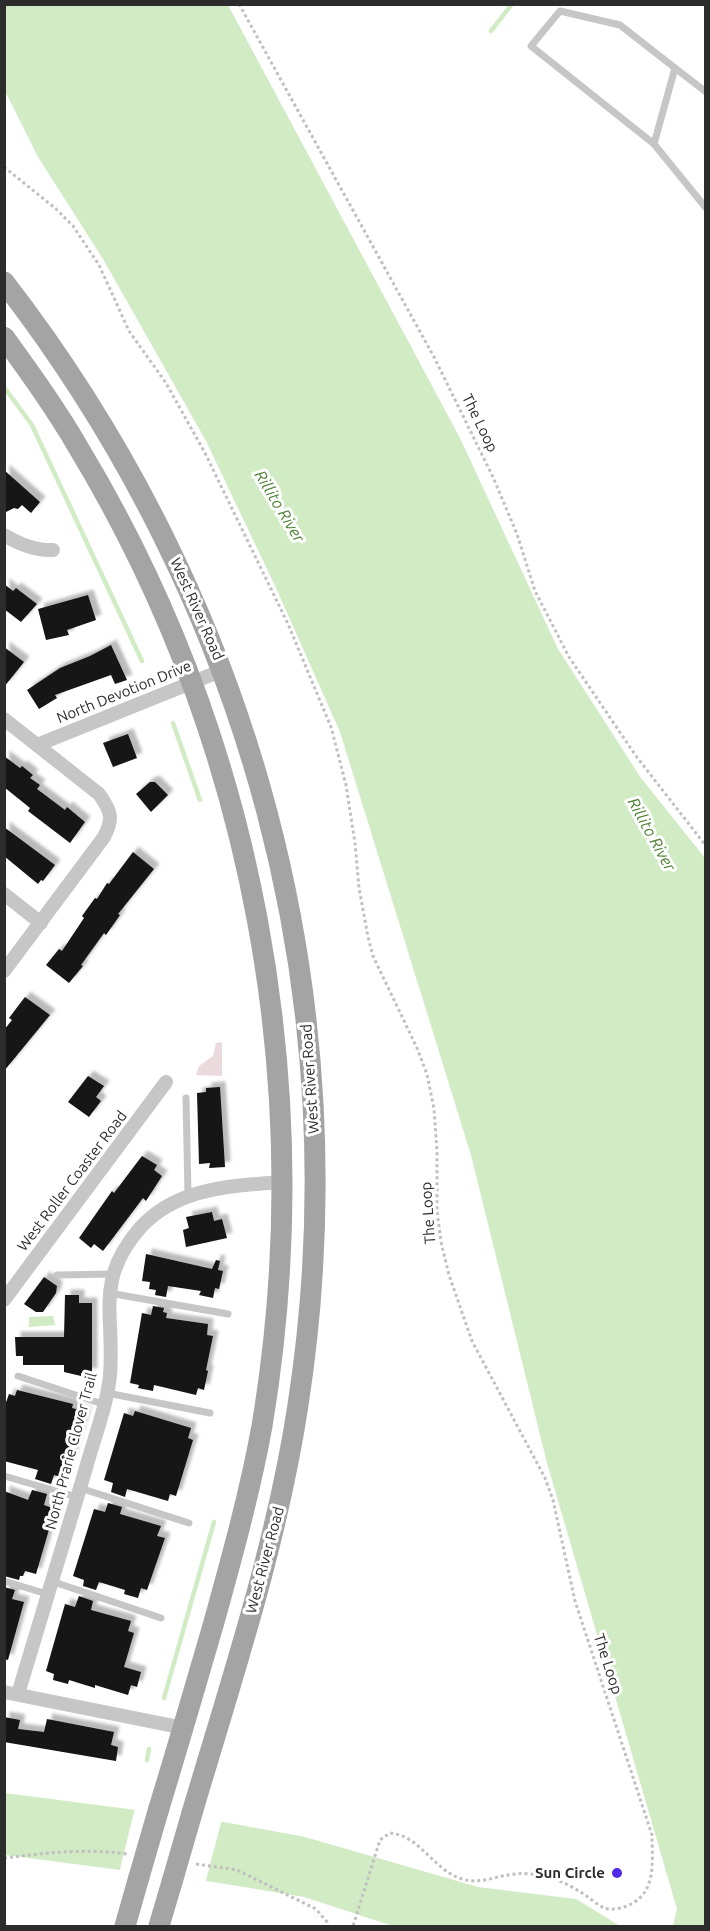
<svg xmlns="http://www.w3.org/2000/svg" width="710" height="1931" font-family="Ubuntu,sans-serif">
<style>
.green{fill:#ead9dd}
.water{fill:#d1ebc4}
.pier{fill:#fff}
.lines{fill:none;stroke-linecap:round;stroke-linejoin:round}
.stream{stroke:#d1ebc4;stroke-width:4.5}
.building{fill:#131313;filter:url(#shadow)}
.path{stroke:#c0c0c0;stroke-width:3;stroke-dasharray:3 3;stroke-linecap:butt}
.service{stroke:#c6c6c6;stroke-width:7}
.minor{stroke:#c6c6c6;stroke-width:14}
.primary{stroke:#a4a4a4;stroke-width:21}
.primary-bridge{stroke:#a4a4a4;stroke-width:21}
.poi-dot{fill:#5129e8;stroke:#fff;stroke-width:2}
.labels{text-anchor:middle;stroke-width:6;stroke-linejoin:round;paint-order:stroke}
.street-label{font-size:15px;fill:#2c2c2c;stroke:#fff}
.poi-label{font-size:15px;font-weight:bold;fill:#2c2c2c;stroke:#fff;text-anchor:end}
.water-label{font-size:16px;font-style:italic;fill:#4f8235;stroke:#fff}
</style>
<defs>
<filter id="shadow"><feDropShadow dx="5.5" dy="-5.5" stdDeviation="1.5" flood-color="#0004"/></filter>
</defs>
<rect width="100%" height="100%" fill="#fff"/>
<path class="green" d="M222,1042V1076L196,1075L199,1066L213,1056L216,1043Z"/>
<g class="water">
<path d="M5,4L228,5L460,438L558,649L641,778L705,858V1926H673L677,1909L547,1463L471,1155L340,732L276,588L206,441L103,259L38,157L5,91Z"/>
<path d="M53,1316L55,1325L29,1327V1317Z"/>
<path d="M5,1793L213,1820L305,1837L478,1887L576,1899L620,1926H393L304,1897L213,1882L5,1855Z"/>
</g>
<path class="pier" d="M135,1808L222,1819L205,1884L119,1873Z"/>
<g class="lines">
<g class="stream">
<path d="M491,31L512,4"/>
<path d="M4,387L32,425L142,661"/>
<path d="M173,723L200,800"/>
<path d="M164,1698L214,1522"/>
<path d="M147,1760L149,1749"/>
</g>
</g>
<g class="building">
<path d="M4,470L40,502L31,513L22,505L18,509L14,508L4,513Z"/>
<path d="M4,584L13,591L16,588L37,604L21,622L4,609Z"/>
<path d="M88,595L96,620L67,630L69,635L46,640L38,609Z"/>
<path d="M111,645L127,680L115,684L111,675L55,695L57,698L39,709L27,690L60,668L90,656Z"/>
<path d="M4,647L24,662L4,687Z"/>
<path d="M128,734L137,758L113,767L103,743Z"/>
<path d="M4,756L20,768L22,766L33,775L30,778L40,785L37,789L65,810L67,807L85,822L70,843L28,811L30,808L4,787Z"/>
<path d="M150,782H155L168,795L151,812L136,794Z"/>
<path d="M4,827L55,865L43,881L41,880L38,884L4,856Z"/>
<path d="M133,852L154,869L118,914L120,915L106,935L104,933L81,965L83,966L69,983L46,965L59,949L62,951L84,918L82,916L95,898L97,899L107,883L109,884Z"/>
<path d="M25,997L50,1015L4,1071V1030L12,1020L9,1018Z"/>
<path d="M88,1076L104,1086L96,1097L101,1101L89,1117L68,1102Z"/>
<path d="M220,1087L225,1167L209,1168L210,1163L199,1164L197,1093L206,1092V1088Z"/>
<path d="M142,1156L157,1165L154,1170L162,1176L146,1201L143,1198L103,1251L94,1244L91,1248L79,1238L112,1191L114,1193Z"/>
<path d="M212,1212L214,1221L222,1219L227,1238L186,1247L183,1230L189,1228L186,1217Z"/>
<path d="M146,1254L212,1269L216,1260L220,1261L218,1270L223,1271L219,1289L215,1288L213,1298L199,1295L201,1291L168,1286L166,1297L155,1295L156,1290L149,1289L150,1282L142,1281Z"/>
<path d="M44,1277L57,1286L56,1293L43,1312H36L24,1304Z"/>
<path d="M65,1295H79V1303H92V1374L81,1373V1376L64,1372V1365H23V1356H16L15,1337H64Z"/>
<path d="M153,1306L164,1308L163,1312L167,1313L166,1318L208,1324L207,1335L213,1336L206,1370L208,1371L204,1390L198,1388L196,1395L154,1385L153,1391L138,1388L139,1385L130,1383L142,1313L151,1315Z"/>
<path d="M17,1390L73,1404L72,1408L86,1412L65,1478L54,1475L51,1484L35,1479L38,1470L4,1461V1408L9,1394L15,1396Z"/>
<path d="M135,1411L191,1428L188,1438L193,1440L176,1496L170,1494L168,1501L127,1489L125,1497L111,1492L113,1483L104,1480L124,1413L133,1416Z"/>
<path d="M32,1490L47,1494L44,1505L55,1509L36,1574L25,1571L23,1576H20L19,1580L4,1576V1491L28,1500Z"/>
<path d="M108,1503L122,1507L120,1514L161,1526L157,1536L165,1538L147,1590L141,1588L138,1598L124,1594L125,1590L99,1582L96,1590L83,1586L84,1580L73,1576L94,1509L105,1512Z"/>
<path d="M4,1587L15,1590L12,1599L24,1602L8,1660L4,1659Z"/>
<path d="M79,1596L93,1601L91,1610L131,1621L128,1631L134,1633L124,1667L141,1672L137,1687L131,1685L128,1695L95,1685V1688L69,1680L68,1684L53,1680L54,1674L46,1671L65,1604L75,1607Z"/>
<path d="M4,1717L20,1720L18,1729L44,1732L47,1719L114,1732L111,1745L118,1747L116,1761L4,1742Z"/>
</g>
<g class="lines">
<g class="path">
<path d="M239,4L434,357L493,477L517,534L535,591L569,657L636,756L706,846"/>
<path d="M4,167L55,208L73,226L99,265L129,331L166,383L205,453L288,624L331,727L346,785L355,843L359,888L368,937L373,956L417,1048L427,1074L434,1109L437,1151V1211L441,1242L449,1275L472,1341L545,1478L553,1500L575,1601L652,1835C652,1860 657,1891 631,1904C624,1908 612,1911 604,1908C598,1905 591,1899 585,1895C570,1885 556,1878 539,1875C532,1874 523,1873 516,1874C497,1875 481,1885 462,1879C433,1870 421,1836 390,1833L380,1840L353,1926"/>
<path d="M4,1858C45,1853 86,1848 127,1854"/>
<path d="M196,1864L237,1870L316,1909L327,1922L326,1926"/>
</g>
<g class="service">
<path d="M675,68L706,92"/>
<path d="M654,144L675,68L620,25L560,11L531,46L654,144L706,208"/>
<path d="M186,1098L188,1195"/>
<path d="M57,1275L113,1274"/>
<path d="M109,1293L228,1314"/>
<path d="M18,1376L103,1404"/>
<path d="M107,1393L210,1413"/>
<path d="M4,1476L77,1497"/>
<path d="M80,1488L189,1523"/>
<path d="M4,1581L47,1594"/>
<path d="M51,1581L161,1618"/>
</g>
<g class="minor">
<path d="M4,535C19,544 36,551 53,550"/>
<path d="M4,719L99,794C111,811 114,818 104,837L4,971"/>
<path d="M37,745L223,670"/>
<path d="M4,894L41,923"/>
<path d="M4,1300L166,1082"/>
<path d="M4,1692L184,1728"/>
<path d="M18,1694C40,1619 64,1543 86,1468C94,1438 107,1406 110,1375C115,1315 94,1281 140,1228C177,1187 231,1186 283,1182"/>
</g>
<g class="primary">
<path d="M4,282C252,603 360,1003 298,1405C277,1544 232,1678 192,1813"/>
<path d="M4,337C30,373 56,409 78,447C255,740 318,1089 262,1426C250,1492 232,1557 214,1622C196,1684 178,1746 159,1808"/>
<path d="M125,1926L139,1877"/>
<path d="M159,1926L172,1882"/>
</g>
<g class="primary-bridge">
<path d="M139,1877L159,1808"/>
<path d="M172,1882L192,1813"/>
</g>
</g>
<circle class="poi-dot" cx="617" cy="1873" r="6"/>
<g class="labels">
<g class="street-label">
<text transform="translate(480 423) rotate(64)" y="5">The Loop</text>
<text transform="translate(197 609) rotate(66)" y="5">West River Road</text>
<text transform="translate(124 692) rotate(-22)" y="5">North Devotion Drive</text>
<text transform="translate(310 1079) rotate(-94)" y="5">West River Road</text>
<text transform="translate(72 1181) rotate(-53)" y="5">West Roller Coaster Road</text>
<text transform="translate(428 1213) rotate(-94)" y="5">The Loop</text>
<text transform="translate(71 1451) rotate(-75)" y="5">North Prarie Clover Trail</text>
<text transform="translate(265 1560) rotate(-75)" y="5">West River Road</text>
<text transform="translate(608 1664) rotate(72)" y="5">The Loop</text>
</g>
<g class="poi-label">
<text x="605" y="1878">Sun Circle</text>
</g>
<g class="water-label">
<text transform="translate(280 506) rotate(59)" y="6">Rillito River</text>
<text transform="translate(652 834) rotate(61)" y="6">Rillito River</text>
</g>
</g>
<rect width="710" height="1931" fill="none" stroke="#2c2c2c" stroke-width="12"/>
</svg>
